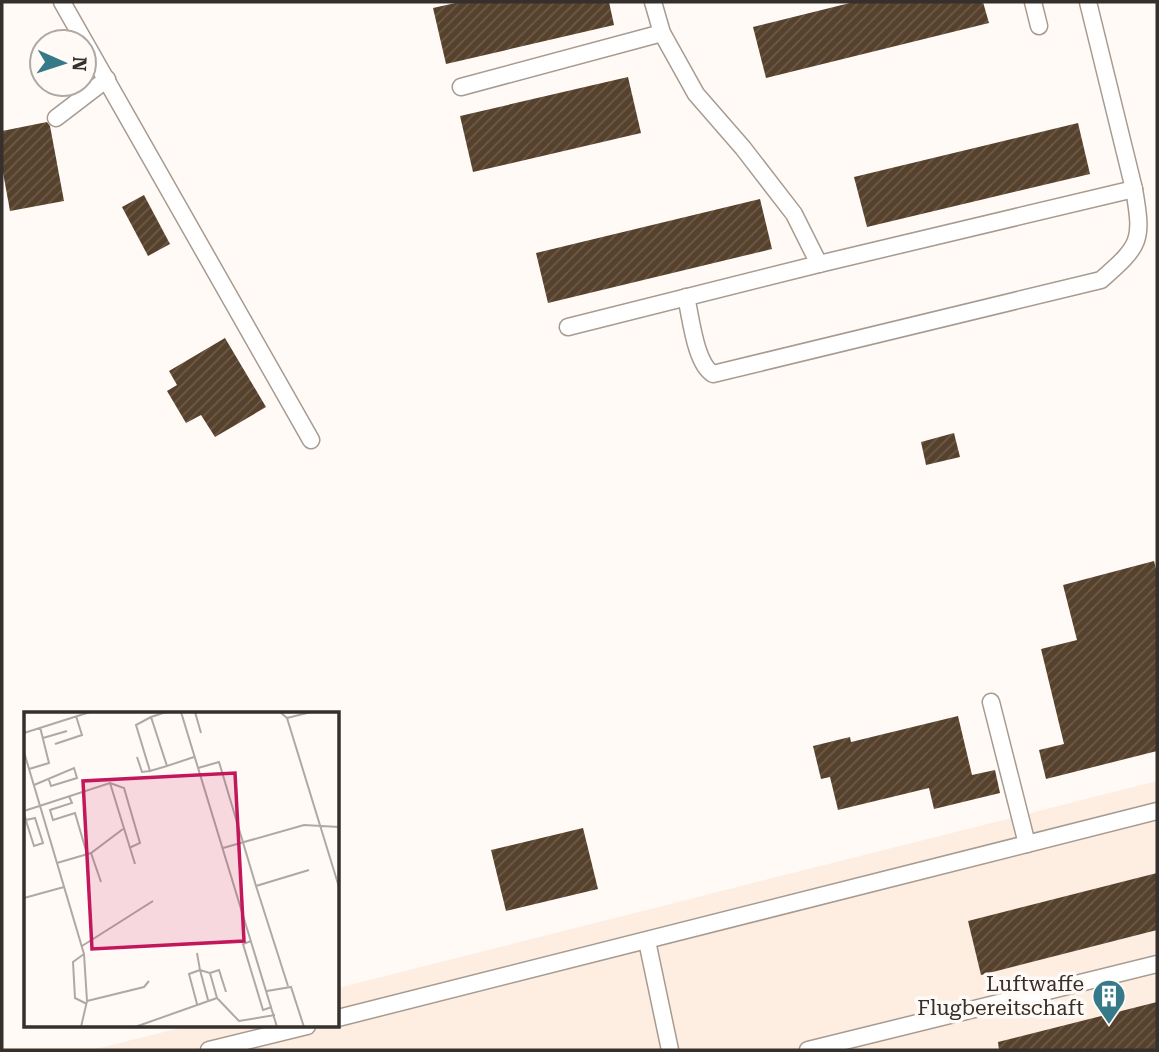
<svg xmlns="http://www.w3.org/2000/svg" width="1159" height="1052" font-family="'Roboto Serif',serif">
<style>
.built{fill:#fdeee1}
.building{fill:url(#building-hatch)}
.lines{fill:none;stroke-linecap:round;stroke-linejoin:round}
.service-casing{stroke:#a79b91;stroke-width:19}
.service{stroke:#fff;stroke-width:16}
.labels{text-anchor:middle;stroke-width:7;stroke-linejoin:round;paint-order:stroke}
.poi-label{font-size:21px;fill:#35302c;stroke:#fffaf5;text-anchor:end}
.inset-road{fill:none;stroke:#aea9a5;stroke-width:2}
.view{fill:#c2185b;fill-opacity:0.15;stroke:#c2185b;stroke-width:3.5}
.inset-edge{fill:none;stroke:#35302c;stroke-width:3.5}
</style>
<defs>
<pattern id="building-hatch" width="6" height="6" patternUnits="userSpaceOnUse" patternTransform="scale(1.75)"><rect width="6" height="6" fill="#56412d"/><path d="M-1 1l2-2M0 6l6-6M5 7l2-2" fill="none" stroke="#6c5b4a"/></pattern>
</defs>
<rect width="100%" height="100%" fill="#fffaf5"/>
<path class="built" d="M1157,781V1050H91L188,1026H338V988Z"/>
<g class="building">
<path d="M460,2H609L614,25L446,64L433,8Z"/>
<path d="M854,2H983L989,23L766,78L753,27Z"/>
<path d="M628,77L641,133L473,172L460,116Z"/>
<path d="M47,122L50,126L64,201L10,211L2,167V131Z"/>
<path d="M1078,123L1090,174L867,227L854,177Z"/>
<path d="M144,195L170,244L148,256L122,207Z"/>
<path d="M760,199L772,249L548,303L536,253Z"/>
<path d="M225,338L266,407L215,437L201,415L186,423L167,391L177,385L169,371Z"/>
<path d="M954,433L960,457L926,465L921,442Z"/>
<path d="M1154,561L1157,573V751L1046,779L1039,750L1064,744L1041,649L1077,640L1063,585Z"/>
<path d="M958,716L972,775L995,770L1000,793L934,809L929,788L838,810L830,777L821,779L813,746L850,737L851,742Z"/>
<path d="M583,828L598,889L506,911L491,850Z"/>
<path d="M1157,873V930L981,975L968,921Z"/>
<path d="M1157,1002V1050H999L998,1042Z"/>
</g>
<g class="lines">
<defs>
<g id="service">
<path d="M62,2L311,440"/>
<path d="M653,2L662,33L696,94L743,148L794,214L819,264"/>
<path d="M1033,2L1039,26"/>
<path d="M461,87L662,33"/>
<path d="M56,118L107,79"/>
<path d="M686,297C691,317 695,363 713,374L1101,280C1141,245 1143,241 1134,189"/>
<path d="M568,327L819,264L1134,189L1088,2"/>
<path d="M991,702L1027,844"/>
<path d="M647,941L670,1050"/>
<path d="M338,1018L1157,811"/>
<path d="M209,1050L307,1026"/>
<path d="M808,1050L1157,964"/>
</g>
</defs>
<use href="#service" class="service-casing"/>
<use href="#service" class="service"/>
</g>
<defs>
<symbol id="building-pin" viewBox="-11 -11 22 30"><path d="M0 17L-7.5 6A9.5 9.5 0 1 1 7.5 6Z" fill="#367a89" stroke="#fffaf5"/><path d="M-4-6H4V6H1V3H-1V6H-4ZM-2.5-4.3h1.7v1.8h-1.7ZM.8-4.3h1.7v1.8H.8ZM-2.5-1h1.7V.8h-1.7ZM.8-1h1.7V.8H.8Z" fill="#fff"/></symbol>
</defs>
<g fill-rule="evenodd">
<use href="#building-pin" x="1090" y="977" width="38" height="52"/>
</g>
<g class="labels">
<g class="poi-label">
<text x="1084" y="991">Luftwaffe<tspan x="1084" dy="24">Flugbereitschaft</tspan></text>
</g>
</g>
<g transform="translate(24 712)">
<rect width="315" height="315" fill="#fffaf5"/>
<path class="inset-road" d="M142,0L127,5L143,54L170,45M157,0L253,315M171,0L177,21M256,0L263,6L315,175M127,5L112,13L126,59L143,54M263,6L287,0M0,21L66,0M19,26L43,19M31,32L58,23L52,4M0,40L60,242L63,289L57,315M113,45L118,60L126,59M174,56L195,50L232,174M5,57L25,51L16,15M86,71L100,76L116,131L105,136M10,73L50,56L53,66L27,74L25,68M45,84L48,91L26,98L29,108L51,101L63,142M0,99L86,71L111,152M0,101L2,108L3,112L10,134L19,131L11,106L2,108H0M199,136L280,113L315,115M67,141L77,170M33,151L67,141L99,117M0,186L40,175M227,229L219,232L239,298L248,295M58,234L129,189M173,241L176,258L165,262L173,292M60,242L49,250L51,286L63,292M186,261L195,258L202,280M264,274L232,174L285,158M243,279L267,275L280,315M184,288L176,258L186,261L193,286M63,289L120,275L125,269M111,315L193,286L215,309L251,303"/>
<path class="view" d="M211,61L220,229L68,237L59,69Z"/>
<rect width="315" height="315" class="inset-edge"/>
</g>
<rect width="1159" height="1052" fill="none" stroke="#35302c" stroke-width="7"/>
<g transform="translate(63 63) rotate(93)"><circle r="33" fill="#fffaf5" stroke="#aea9a5" stroke-width="2"/>
<path d="M0-5L12 26L0 18L-12 26Z" fill="#367a89"/>
<text y="-10" font-size="19" font-weight="bold" text-anchor="middle" fill="#35302c">N</text>
</g>
</svg>
